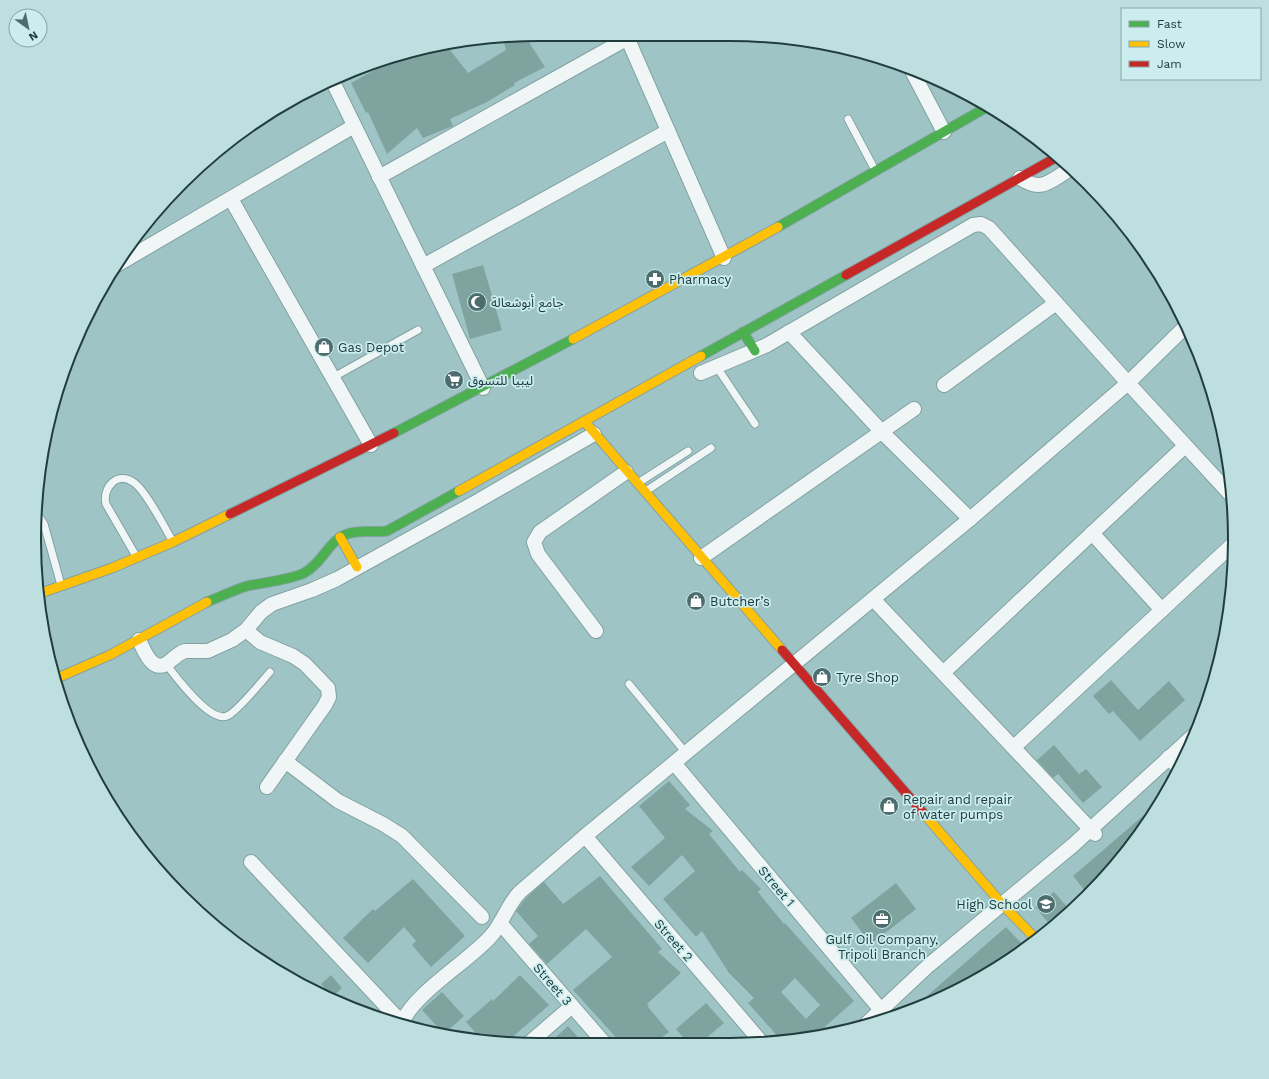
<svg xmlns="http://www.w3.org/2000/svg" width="1269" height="1079" font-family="'Work Sans','Noto Sans Arabic',sans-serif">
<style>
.building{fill:#7fa4a0;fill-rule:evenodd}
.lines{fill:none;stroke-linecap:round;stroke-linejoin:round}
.lane-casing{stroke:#83a1a2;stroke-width:9}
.street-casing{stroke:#83a1a2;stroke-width:16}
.fast-casing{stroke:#83a1a2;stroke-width:11}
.slow-casing{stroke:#83a1a2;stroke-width:11}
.jam-casing{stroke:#83a1a2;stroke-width:11}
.lane{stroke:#f0f6f6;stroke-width:7}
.street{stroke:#f0f6f6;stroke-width:14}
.fast{stroke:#4caf50;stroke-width:9}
.slow{stroke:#ffc107;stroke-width:9}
.jam{stroke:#c62828;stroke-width:9}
.labels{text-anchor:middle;stroke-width:3.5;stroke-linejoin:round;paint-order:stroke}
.poi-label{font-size:13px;fill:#213d3e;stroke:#cbedee;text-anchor:start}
.street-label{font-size:13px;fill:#213d3e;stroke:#cbedee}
.rim{fill:none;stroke:#213d3e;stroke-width:2}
</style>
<rect width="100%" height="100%" fill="#9ec4c5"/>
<g class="building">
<path d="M525,36L545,67L514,83L515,85L487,102L450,119L453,126L423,138L417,128L387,154L368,112L366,113L351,83L387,63L386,62L414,51L447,46L468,73L506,50L503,39Z"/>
<path d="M483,265L502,330L470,339L452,274Z"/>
<path d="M1111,680L1138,710L1169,681L1185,700L1140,741L1113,711L1109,714L1093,696Z"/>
<path d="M1054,745L1079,774L1086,769L1102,787L1083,803L1058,774L1053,778L1037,760Z"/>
<path d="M669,781L690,805L685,809L713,831L709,834L740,872L742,870L761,889L758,892L784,924L785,923L854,1001L818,1033L781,1040L748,1003L754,998L729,973L702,931L696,937L663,899L695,871L682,855L649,886L631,867L665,838L639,806ZM795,978L820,1005L806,1019L781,992Z"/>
<path d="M1151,809L1153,811L1131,847L1087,893L1073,876Z"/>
<path d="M600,876L662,949L658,952L681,973L647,1004L649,1006L648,1007L669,1032L653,1044L623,1045L573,990L612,957L586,929L547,964L529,944L538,936L516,911L526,898L544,882L563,904Z"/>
<path d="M413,879L465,936L431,967L412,945L416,941L404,927L368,963L343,938L373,909L375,911Z"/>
<path d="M896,883L916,909L871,944L851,918Z"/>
<path d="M1054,892L1070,910L1051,926L1035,907Z"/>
<path d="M1006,927L1025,947L982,977L921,1005L919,1003Z"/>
<path d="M331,975L342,988L332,997L321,984Z"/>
<path d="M520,975L549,1005L507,1042L481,1039L466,1022L492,999L493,1001Z"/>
<path d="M442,992L464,1016L444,1034L422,1010Z"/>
<path d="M706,1003L724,1023L699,1044H689L676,1029Z"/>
<path d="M568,1026L585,1045H547Z"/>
</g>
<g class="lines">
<defs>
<g id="lane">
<path d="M848,119L875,170"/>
<path d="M716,366L755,424"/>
<path d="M332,378L418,330"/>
<path d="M638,483L688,451"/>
<path d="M646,491L711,448"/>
<path d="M38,515L44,524L61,585"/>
<path d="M136,556L106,504C102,488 117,471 133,482C145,489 165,528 173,542"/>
<path d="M166,664C176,677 210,723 227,716C237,712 262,681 270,672"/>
<path d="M629,684L686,753"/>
</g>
<g id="street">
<path d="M626,35L724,258"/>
<path d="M912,71L944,132"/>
<path d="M332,80L483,388"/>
<path d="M379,177L628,38"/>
<path d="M1020,178C1042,193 1050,181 1070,169"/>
<path d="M231,199L371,445"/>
<path d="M115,266L354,126"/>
<path d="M423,266L668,131"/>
<path d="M789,332L882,432L970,519"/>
<path d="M701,373L767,345L973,225L981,224L989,228L1128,383L1231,495"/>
<path d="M944,385L1056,303"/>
<path d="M1092,533L1162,610"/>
<path d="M701,558L914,409"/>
<path d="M874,600L1095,834"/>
<path d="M246,630L260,642L293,656L305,664L328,688L329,697L325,705L267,787"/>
<path d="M596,631L538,554L534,542L540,532L626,472"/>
<path d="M139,640C145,652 153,675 169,662C174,658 179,653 185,651H208L232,640L246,630L261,612L272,604L312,590L337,579L476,502L594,434"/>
<path d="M943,673L1185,446"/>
<path d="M1014,747L1233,544"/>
<path d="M1169,757L1179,769"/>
<path d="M285,761L338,801L383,824L402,836L482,917"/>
<path d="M674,763L881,1010"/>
<path d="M585,836L763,1044"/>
<path d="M251,862L402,1023"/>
<path d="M500,923L606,1045"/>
<path d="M402,1023C414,993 468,962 491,936C503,923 507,905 520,892L585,836L970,519L1128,383L1185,327"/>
<path d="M867,1023L929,965L1072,846L1194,735"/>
<path d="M528,1044L572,1006"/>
</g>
<g id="fast">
<path d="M778,227L987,107"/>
<path d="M743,332L755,351"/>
<path d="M701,356L846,275"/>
<path d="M394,433L573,339"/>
<path d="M207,602C220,597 234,590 247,586C262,583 293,579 304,573C323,563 328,541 347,534C360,529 374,533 387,531L459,491"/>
</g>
<g id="slow">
<path d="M573,339L778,227"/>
<path d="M584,421L782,650"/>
<path d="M459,491L701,356"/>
<path d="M340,537L357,567"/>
<path d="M38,594L112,568L173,542L230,514"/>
<path d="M55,679L110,655L207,602"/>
<path d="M925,815L1002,904L1036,939"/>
</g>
<g id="jam">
<path d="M846,275L1057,157"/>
<path d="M230,514L394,433"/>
<path d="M782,650L925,815"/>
</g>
</defs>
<use href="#lane" class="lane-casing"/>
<use href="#street" class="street-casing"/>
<use href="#fast" class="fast-casing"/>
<use href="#slow" class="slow-casing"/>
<use href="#jam" class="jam-casing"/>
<use href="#lane" class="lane"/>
<use href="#street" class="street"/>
<use href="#fast" class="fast"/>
<use href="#slow" class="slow"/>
<use href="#jam" class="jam"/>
</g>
<defs>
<symbol id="pharmacy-disc" viewBox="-11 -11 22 22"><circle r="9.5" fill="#4d6c6d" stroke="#cbedee"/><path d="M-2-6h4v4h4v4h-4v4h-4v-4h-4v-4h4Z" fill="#fff"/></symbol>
<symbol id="mosque-disc" viewBox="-11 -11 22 22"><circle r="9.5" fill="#4d6c6d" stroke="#cbedee"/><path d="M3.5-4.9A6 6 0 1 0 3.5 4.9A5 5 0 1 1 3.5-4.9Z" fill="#fff"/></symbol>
<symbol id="shop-disc" viewBox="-11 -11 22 22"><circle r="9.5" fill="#4d6c6d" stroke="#cbedee"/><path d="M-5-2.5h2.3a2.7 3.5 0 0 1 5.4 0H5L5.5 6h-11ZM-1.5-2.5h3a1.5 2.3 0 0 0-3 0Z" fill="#fff"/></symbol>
<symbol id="supermarket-disc" viewBox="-11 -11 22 22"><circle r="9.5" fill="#4d6c6d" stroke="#cbedee"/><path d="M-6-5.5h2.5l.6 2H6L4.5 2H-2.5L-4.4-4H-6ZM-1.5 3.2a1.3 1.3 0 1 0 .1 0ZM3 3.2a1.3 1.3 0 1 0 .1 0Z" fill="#fff"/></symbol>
<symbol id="school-disc" viewBox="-11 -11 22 22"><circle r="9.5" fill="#4d6c6d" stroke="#cbedee"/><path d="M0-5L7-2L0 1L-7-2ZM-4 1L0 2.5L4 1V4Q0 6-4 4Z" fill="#fff"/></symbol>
<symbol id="office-disc" viewBox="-11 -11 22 22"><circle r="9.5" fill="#4d6c6d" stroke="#cbedee"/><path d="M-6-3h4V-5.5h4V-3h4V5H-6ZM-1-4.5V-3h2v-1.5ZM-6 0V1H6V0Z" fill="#fff"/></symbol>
</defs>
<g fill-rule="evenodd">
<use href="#pharmacy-disc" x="644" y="268" width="22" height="22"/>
<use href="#mosque-disc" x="466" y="291" width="22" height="22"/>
<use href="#shop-disc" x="313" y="336" width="22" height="22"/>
<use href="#supermarket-disc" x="443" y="369" width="22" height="22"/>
<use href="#shop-disc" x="685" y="590" width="22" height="22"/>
<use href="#shop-disc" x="811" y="666" width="22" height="22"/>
<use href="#shop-disc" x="878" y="795" width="22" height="22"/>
<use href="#school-disc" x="1035" y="893" width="22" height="22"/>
<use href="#office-disc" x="871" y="908" width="22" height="22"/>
</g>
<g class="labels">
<g class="poi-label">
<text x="669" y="284">Pharmacy</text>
<text x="491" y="307">جامع أبوشعالة</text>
<text x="338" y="352">Gas Depot</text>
<text x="468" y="385">ليبيا للتسوق</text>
<text x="710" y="606">Butcher’s</text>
<text x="836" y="682">Tyre Shop</text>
<text x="903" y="804">Repair and repair<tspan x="903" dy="15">of water pumps</tspan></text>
<text x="1032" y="909" text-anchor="end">High School</text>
<text x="882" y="944" text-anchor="middle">Gulf Oil Company,<tspan x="882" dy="15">Tripoli Branch</tspan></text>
</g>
<g class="street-label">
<text transform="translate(777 886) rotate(50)" y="5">Street 1</text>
<text transform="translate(674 940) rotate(49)" y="5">Street 2</text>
<text transform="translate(553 984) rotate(49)" y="5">Street 3</text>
</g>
</g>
<path d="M0 0H1269V1079H0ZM539 41H730A498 498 0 0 1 1228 539V540A498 498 0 0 1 730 1038H539A498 498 0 0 1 41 540V539A498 498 0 0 1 539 41Z" fill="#bddfe0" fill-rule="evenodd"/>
<path class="rim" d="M539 41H730A498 498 0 0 1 1228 539V540A498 498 0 0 1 730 1038H539A498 498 0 0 1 41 540V539A498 498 0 0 1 539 41Z"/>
<rect x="1121" y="8" width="140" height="72" fill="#cbedee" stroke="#87a7a8"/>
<rect x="1129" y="21" width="20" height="6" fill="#4caf50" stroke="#87a7a8"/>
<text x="1157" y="28" font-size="12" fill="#213d3e">Fast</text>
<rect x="1129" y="41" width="20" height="6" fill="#ffc107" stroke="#87a7a8"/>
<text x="1157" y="48" font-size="12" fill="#213d3e">Slow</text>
<rect x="1129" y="61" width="20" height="6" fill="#c62828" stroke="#87a7a8"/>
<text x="1157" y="68" font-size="12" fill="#213d3e">Jam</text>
<g transform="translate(28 28) rotate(147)"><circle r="19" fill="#cbedee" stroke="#87a7a8"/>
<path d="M0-3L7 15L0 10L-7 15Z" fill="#4d6c6d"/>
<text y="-6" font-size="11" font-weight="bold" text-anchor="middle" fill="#213d3e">N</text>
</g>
</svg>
